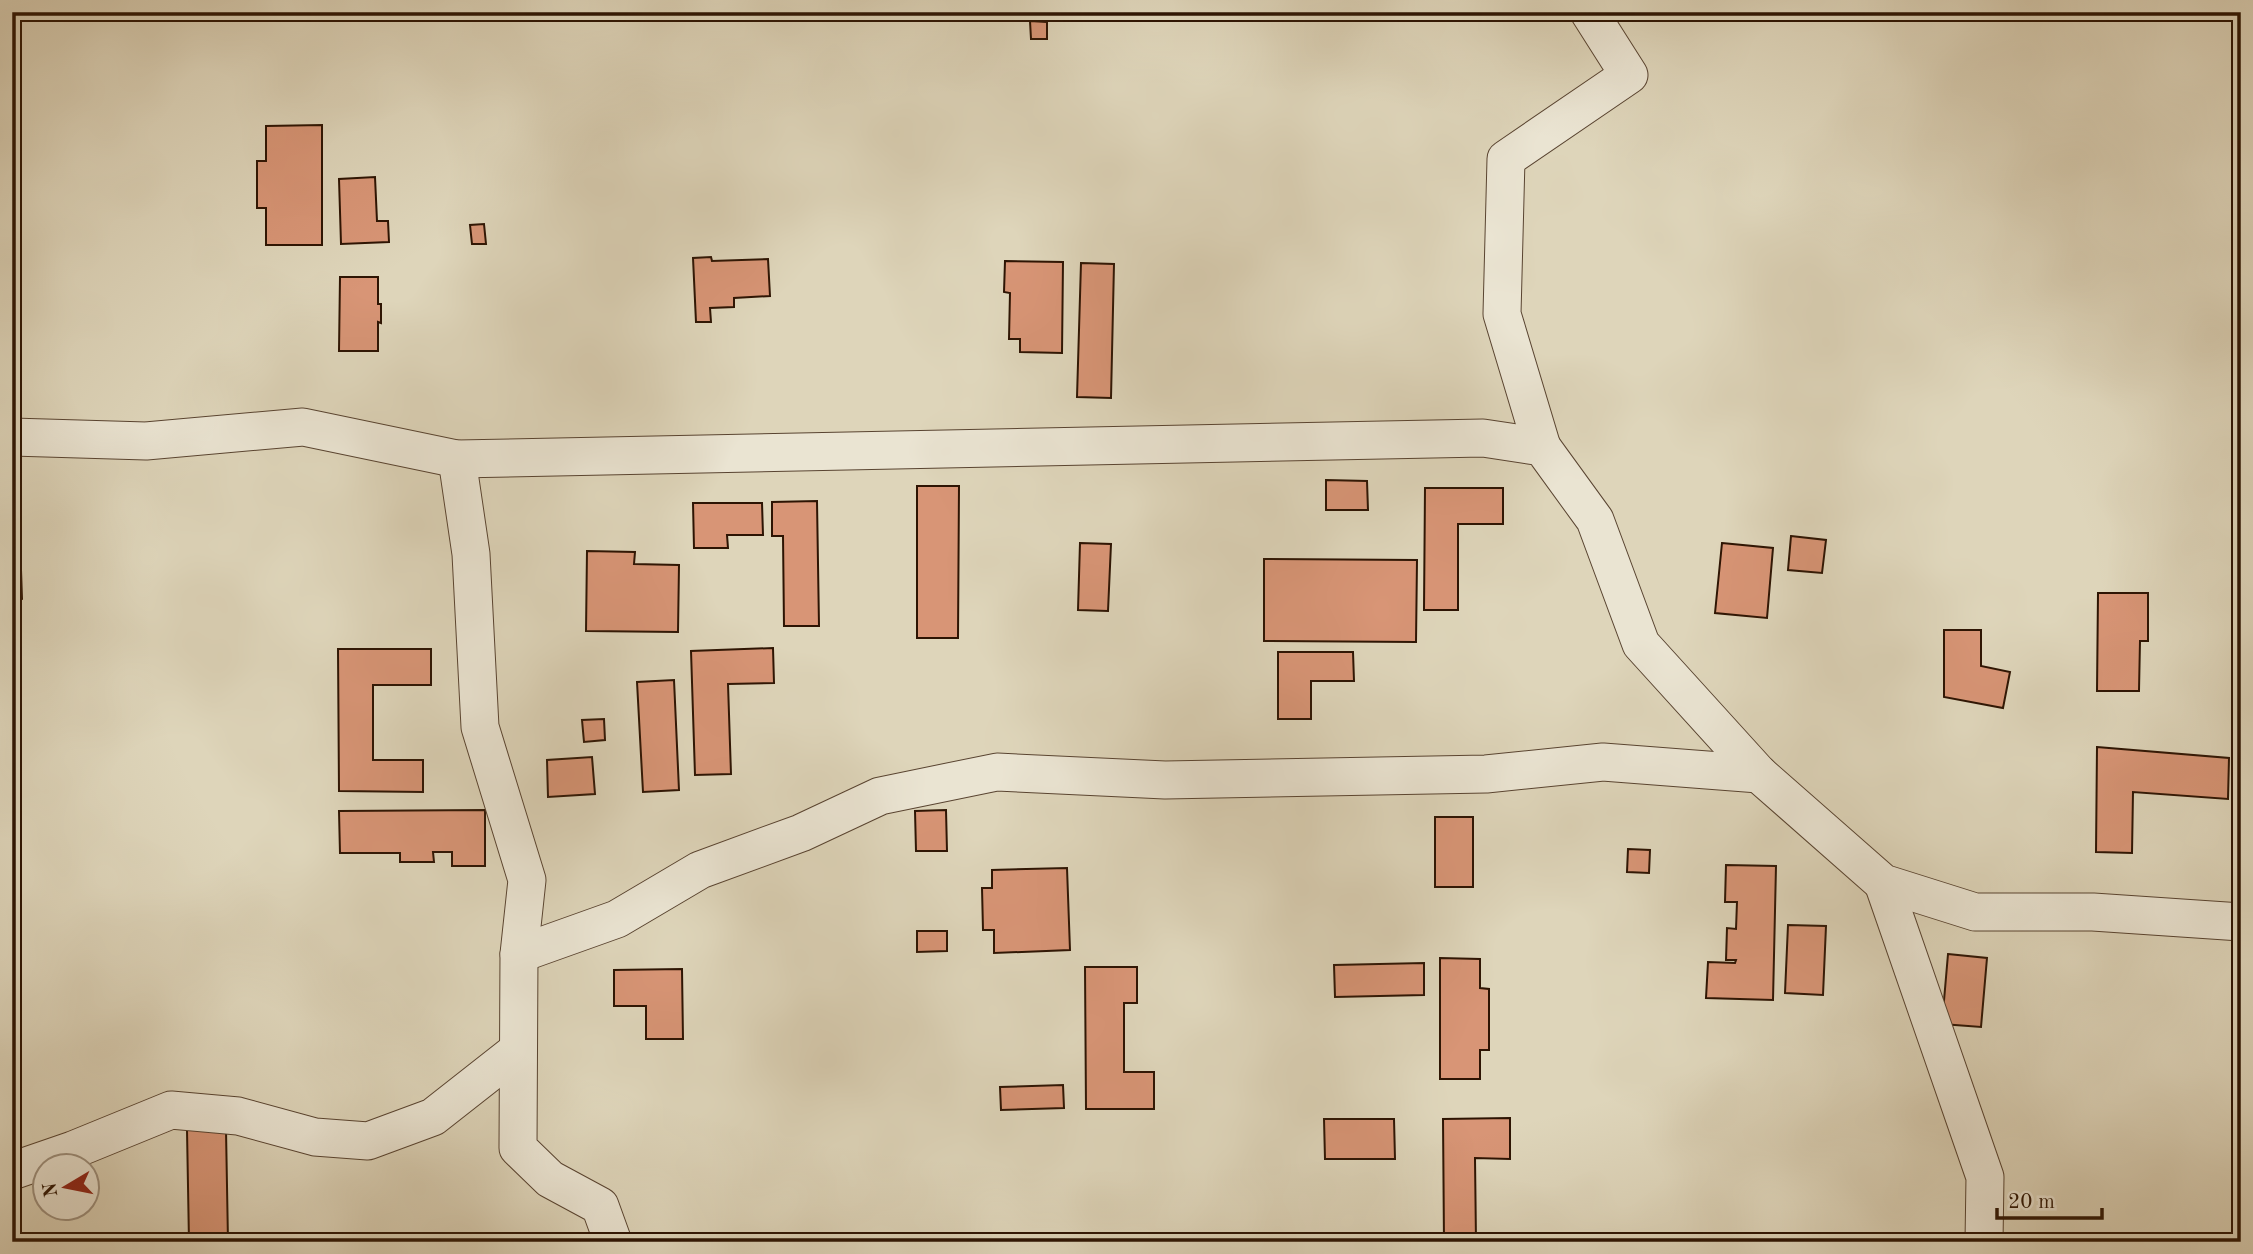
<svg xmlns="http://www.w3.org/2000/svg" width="2253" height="1254" font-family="'Old Standard TT',serif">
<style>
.building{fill:#d89576;stroke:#2d1403;stroke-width:2}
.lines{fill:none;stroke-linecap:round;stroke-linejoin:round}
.minor-casing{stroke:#594431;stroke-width:39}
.minor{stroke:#eae4d2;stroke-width:37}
</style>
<rect width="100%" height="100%" fill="#ded5ba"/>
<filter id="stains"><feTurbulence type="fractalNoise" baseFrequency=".00286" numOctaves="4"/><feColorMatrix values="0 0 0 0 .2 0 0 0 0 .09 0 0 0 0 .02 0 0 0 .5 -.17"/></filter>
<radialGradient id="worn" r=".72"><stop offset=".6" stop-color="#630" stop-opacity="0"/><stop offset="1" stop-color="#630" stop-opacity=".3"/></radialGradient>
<g class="building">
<path d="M1030,21L1047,22V39H1031Z"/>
<path d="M322,125V245H266V208H257V161H266V126Z"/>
<path d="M375,177L377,221H388L389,242L341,244L339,179Z"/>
<path d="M484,224L486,244H472L470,225Z"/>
<path d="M711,257L712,261L768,259L770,296L734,298V307L710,308L711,322H696L693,258Z"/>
<path d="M1005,261L1063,262L1062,353L1020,352V339H1009L1010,293L1004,292Z"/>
<path d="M1081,263L1114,264L1111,398L1077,397Z"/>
<path d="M340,277H378V304H381V323L378,322V351H339Z"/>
<path d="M1326,480L1367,481L1368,510H1326Z"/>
<path d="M917,486H959L958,638H917Z"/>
<path d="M1425,488H1503V524H1458V610H1424Z"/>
<path d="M817,501L819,626H784L783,536H772V502Z"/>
<path d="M693,503H762L763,535H727L728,548H694Z"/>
<path d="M1791,536L1826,540L1822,573L1788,570Z"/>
<path d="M12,537L14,570H21L22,599L15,600V625H12Z"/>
<path d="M1080,543L1111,544L1108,611L1078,610Z"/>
<path d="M1722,543L1773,548L1767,618L1715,613Z"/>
<path d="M587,551L635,552L634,564L679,565L678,632L586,631Z"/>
<path d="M1264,559L1417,560L1416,642L1264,641Z"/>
<path d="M2098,593H2148V641H2140L2139,691H2097Z"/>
<path d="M1944,630H1981V666L2010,672L2003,708L1944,697Z"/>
<path d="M773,648L774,683L728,684L731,774L695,775L691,651Z"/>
<path d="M338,649H431V685H373V760H423V792L339,791Z"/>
<path d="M1278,652H1353L1354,681H1311V719H1278Z"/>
<path d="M674,680L679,790L643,792L637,682Z"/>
<path d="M604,719L605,740L584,742L582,720Z"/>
<path d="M2097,747L2229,758L2228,799L2133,792L2132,853L2096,852Z"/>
<path d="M592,757L595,794L548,797L547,760Z"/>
<path d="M485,810V866H452V852H433L434,862H400V853H340L339,811Z"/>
<path d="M946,810L947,851H916L915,811Z"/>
<rect x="1435" y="817" width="38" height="70"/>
<path d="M1628,849L1650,850L1649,873L1627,872Z"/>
<path d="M1726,865L1776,866L1773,1000L1706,998L1708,962L1735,963L1736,960H1726L1727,928L1736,929L1737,902H1725Z"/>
<path d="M1067,868L1070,950L994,953V930H983L982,888H992V870Z"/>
<path d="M1788,925L1826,926L1823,995L1785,993Z"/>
<path d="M917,931H947V951L917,952Z"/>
<path d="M1948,954L1987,958L1981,1027L1942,1024Z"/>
<path d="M1440,958L1480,959V988L1489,989V1050H1480V1079H1440Z"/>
<path d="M1424,963V995L1335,997L1334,965Z"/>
<path d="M1085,967H1137V1003H1124V1072H1154V1109H1086Z"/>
<path d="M682,969L683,1039H646V1006H614V970Z"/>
<path d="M1063,1085L1064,1108L1001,1110L1000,1087Z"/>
<path d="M1510,1118V1159L1475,1158L1476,1242H1444L1443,1119Z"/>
<path d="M1324,1119H1394L1395,1159H1325Z"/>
<path d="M187,1130H226L228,1242H189Z"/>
</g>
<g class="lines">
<defs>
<g id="minor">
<path d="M12,437L146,441L303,427L457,459L1483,438L1542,447L1595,520L1641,644L1759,774L1883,883L1975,912H2093L2241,922"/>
<path d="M1542,447L1502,314L1506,159L1629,75L1589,12"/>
<path d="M457,459L471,554L480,727L527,880L519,954L518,1148L550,1179L600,1206L613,1242"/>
<path d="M1883,883L1985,1177L1984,1242"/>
<path d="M519,954L617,919L700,870L801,833L880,796L997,772L1165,780L1486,774L1603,762L1759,774"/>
<path d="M12,1171L73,1150L171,1110L238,1116L315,1137L368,1141L433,1117L517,1051"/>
</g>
</defs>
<use href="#minor" class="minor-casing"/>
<use href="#minor" class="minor"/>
</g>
<rect width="2253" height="1254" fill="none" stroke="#ded5ba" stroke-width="42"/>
<rect x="14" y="14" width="2225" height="1226" fill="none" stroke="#2d1403" stroke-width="3.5"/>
<rect x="21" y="21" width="2211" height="1212" fill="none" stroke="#2d1403" stroke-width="2"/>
<g transform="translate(66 1187) rotate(260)"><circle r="33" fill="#eae4d2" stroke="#9e917f" stroke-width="2"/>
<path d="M0-5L12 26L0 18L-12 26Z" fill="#8f2418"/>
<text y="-10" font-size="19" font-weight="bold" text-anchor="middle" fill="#2d1403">N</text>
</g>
<path d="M1997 1208v10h105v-10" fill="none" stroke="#2d1403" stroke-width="3.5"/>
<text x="2008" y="1208" font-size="21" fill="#2d1403" stroke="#eae4d2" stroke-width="5" paint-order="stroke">20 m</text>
<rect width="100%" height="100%" filter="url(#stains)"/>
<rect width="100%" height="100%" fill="url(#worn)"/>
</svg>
